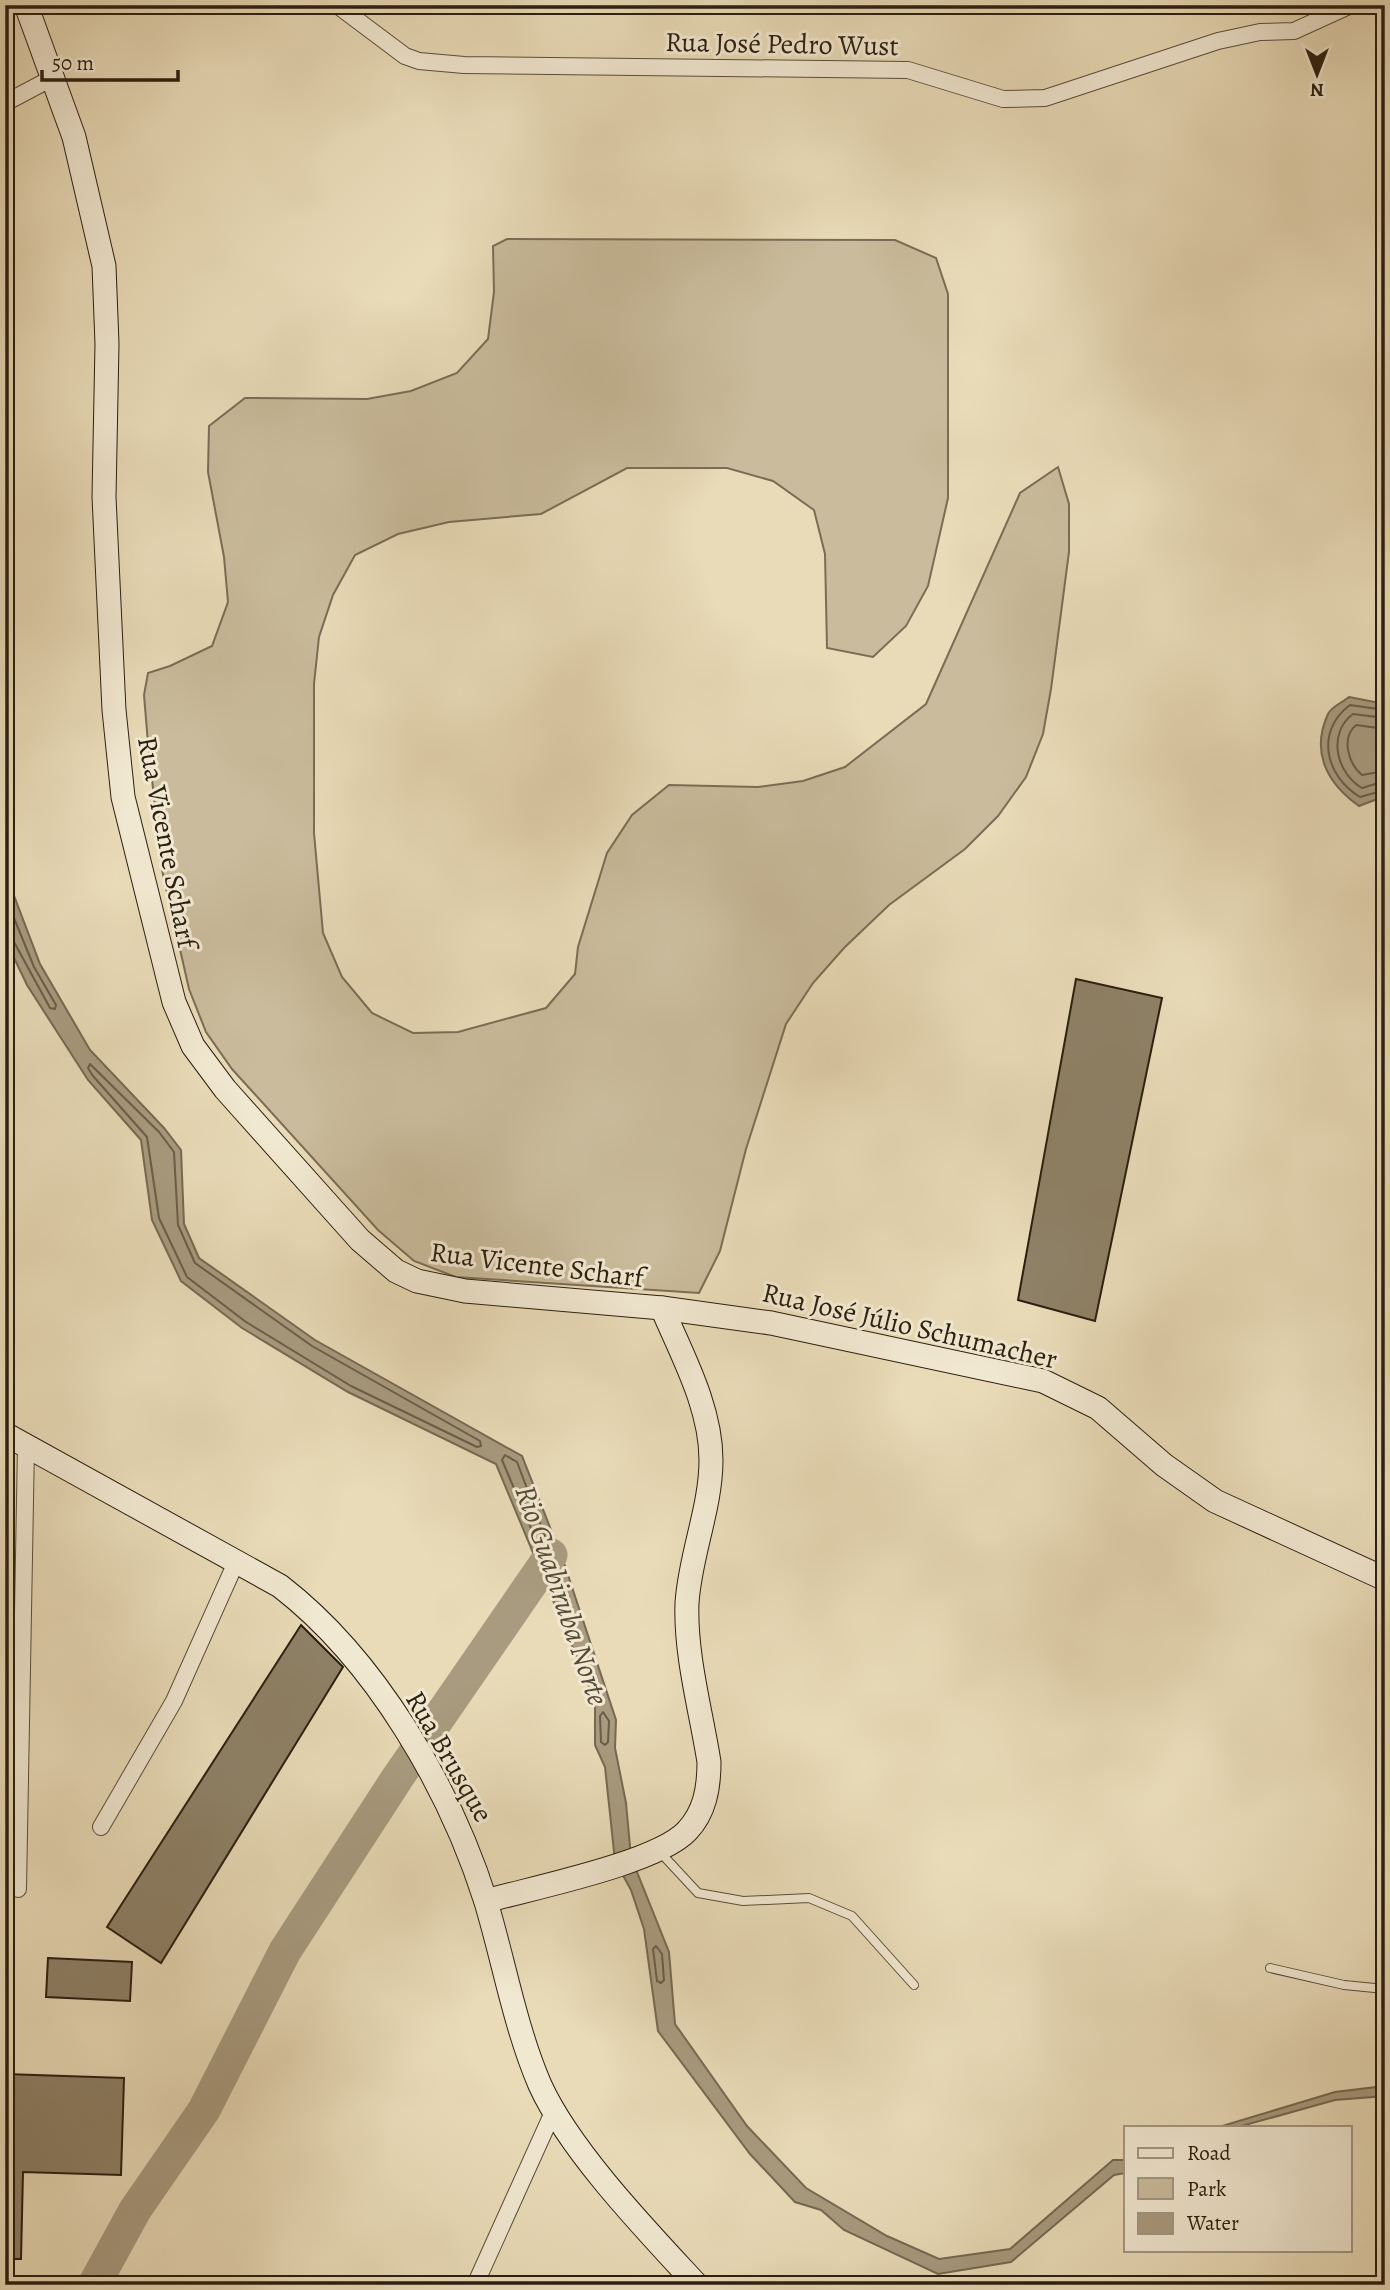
<svg xmlns="http://www.w3.org/2000/svg" width="1390" height="2290" font-family="Alegreya,serif">
<style>
.green{fill:#c9bb9b;stroke:#7a6d55;stroke-width:2}
.water{fill:#a89b7f;stroke:#766952;stroke-width:2}
.lines{fill:none;stroke-linecap:round;stroke-linejoin:round}
.shore{stroke:#6a5d47;stroke-width:2}
.river{stroke:#a89b7f;stroke-width:33}
.building{fill:#8e8167;stroke:#2b1f0f;stroke-width:2}
.lane-casing{stroke:#5a4e39;stroke-width:10}
.street-casing{stroke:#5a4e39;stroke-width:18}
.secondary-casing{stroke:#2b1f0f;stroke-width:25}
.lane{stroke:#f1e8d1;stroke-width:8}
.street{stroke:#f1e8d1;stroke-width:16}
.secondary{stroke:#f1e8d1;stroke-width:23}
.labels{text-anchor:middle;stroke-width:6;stroke-linejoin:round;paint-order:stroke}
.street-label{font-size:28px;fill:#2b1f0f;stroke:#f1e8d1}
.water-label{font-size:30px;font-style:italic;fill:#574a36;stroke:#f1e8d1}
</style>
<rect width="100%" height="100%" fill="#e9dbb8"/>
<filter id="stains"><feTurbulence type="fractalNoise" baseFrequency=".00286" numOctaves="4"/><feColorMatrix values="0 0 0 0 .2 0 0 0 0 .09 0 0 0 0 .02 0 0 0 .5 -.17"/></filter>
<radialGradient id="worn" r=".72"><stop offset=".6" stop-color="#630" stop-opacity="0"/><stop offset="1" stop-color="#630" stop-opacity=".3"/></radialGradient>
<path class="green" d="M507,239L895,240L936,258L948,294V498L928,586L906,626L873,657L827,648L825,554L814,510L773,481L727,468H627L541,514L449,522L398,534L355,555L333,595L319,637L314,684V833L323,933L342,977L372,1013L413,1033L458,1032L546,1008L575,974L578,947L607,853L632,815L669,785L758,787L803,781L845,767L926,704L1020,493L1058,467L1069,504V552L1051,689L1043,734L1026,777L998,816L965,849L889,905L844,948L813,983L786,1024L746,1149L720,1251L699,1293L456,1277L414,1261L378,1230L232,1069L206,1032L189,989L162,870L148,743L144,695L148,673L170,666L212,646L228,602L224,557L208,472L209,426L245,398L367,399L411,391L457,373L488,339L494,292L493,246Z"/>
<g class="water">
<path d="M1349,697L1385,704V796L1359,806C1328,784 1310,753 1328,714C1331,707 1343,702 1349,697Z"/>
<path d="M5,872L40,964L90,1050L164,1128L181,1150L184,1224L199,1258L315,1340L522,1456L564,1563L616,1720L615,1748L626,1803L631,1857L669,1952L675,2024L747,2126L806,2188L887,2236L939,2259L1010,2249L1113,2160H1126V2173L1114,2175L1011,2262L938,2274L844,2230L821,2210L795,2202L750,2154L658,2031L644,1929L631,1890L615,1861L605,1767L595,1745V1701L496,1464L348,1392L242,1328L181,1281L152,1220L141,1140L88,1080L27,985L5,939Z"/>
<path d="M1385,2086V2096L1335,2100L1238,2127H1219L1335,2092Z"/>
</g>
<g class="lines">
<g class="shore">
<path d="M1385,710L1350,705C1315,731 1325,776 1360,797L1385,790"/>
<path d="M1385,718L1353,714C1327,733 1336,773 1362,788L1385,781"/>
<path d="M1385,729L1356,725C1341,738 1348,763 1362,775L1385,771"/>
<path d="M5,896L34,967L56,1005L55,1009L50,1008L14,942L5,939"/>
<path d="M90,1064L159,1132L174,1152L178,1225L195,1263L312,1346L480,1441L481,1446L477,1447L351,1386L246,1322L187,1277L159,1218L147,1137L93,1076L88,1068Z"/>
<path d="M505,1455L517,1462L565,1589L563,1593L558,1592L502,1460Z"/>
<path d="M603,1712L609,1721L608,1742L605,1745L601,1742L600,1716Z"/>
<path d="M656,1946L662,1954L664,1980L661,1983L657,1981L653,1949Z"/>
</g>
<path class="river" d="M94,2285L135,2210L204,2110L285,1951L398,1777L551,1555"/>
</g>
<g class="building">
<path d="M1076,979L1162,998L1095,1321L1018,1300Z"/>
<path d="M301,1625L343,1667L161,1963L107,1927Z"/>
<path d="M48,1958L132,1962L130,2001L46,1997Z"/>
<path d="M5,2074L124,2078L121,2175L23,2172L21,2259H5Z"/>
</g>
<g class="lines">
<defs>
<g id="lane">
<path d="M659,1851L698,1893L743,1901L809,1898L852,1916L914,1985"/>
<path d="M1270,1968L1344,1985L1385,1989"/>
</g>
<g id="street">
<path d="M337,5L405,56L419,61L464,65L908,70L1003,99L1045,98L1218,41L1260,32L1294,31L1351,5"/>
<path d="M5,103L54,77"/>
<path d="M101,1827L174,1701L237,1560"/>
<path d="M18,1889L26,1446"/>
<path d="M475,2285L554,2110"/>
</g>
<g id="secondary">
<path d="M26,5L74,137L104,266L107,344L104,497L114,710L123,797L174,1002L193,1046L225,1089L360,1240L396,1271L417,1281L465,1291L662,1308L771,1323L1043,1381L1098,1408L1164,1465L1215,1501L1385,1579"/>
<path d="M5,1434L280,1586C376,1660 450,1788 486,1902C504,1962 515,2027 540,2085C570,2151 647,2231 697,2285"/>
<path d="M486,1901C532,1888 657,1863 687,1831C705,1812 709,1788 709,1762C701,1711 685,1655 687,1603C690,1555 711,1508 711,1460C711,1407 682,1355 662,1308"/>
</g>
</defs>
<use href="#lane" class="lane-casing"/>
<use href="#street" class="street-casing"/>
<use href="#secondary" class="secondary-casing"/>
<use href="#lane" class="lane"/>
<use href="#street" class="street"/>
<use href="#secondary" class="secondary"/>
</g>
<g class="labels">
<g class="street-label">
<text transform="translate(782 43) rotate(1)" y="10">Rua José Pedro Wust</text>
<text transform="translate(168 842) rotate(79)" y="10">Rua Vicente Scharf</text>
<text transform="translate(537 1264) rotate(7)" y="10">Rua Vicente Scharf</text>
<text transform="translate(910 1325) rotate(13)" y="10">Rua José Júlio Schumacher</text>
<text transform="translate(450 1756) rotate(60)" y="10">Rua Brusque</text>
</g>
<g class="water-label">
<text transform="translate(562 1595) rotate(71)" y="10">Rio Guabiruba Norte</text>
</g>
</g>
<rect width="1390" height="2290" fill="none" stroke="#e9dbb8" stroke-width="28"/>
<rect x="7" y="7" width="1376" height="2276" fill="none" stroke="#2b1f0f" stroke-width="3.5"/>
<rect x="14" y="14" width="1362" height="2262" fill="none" stroke="#2b1f0f" stroke-width="2"/>
<rect x="1124" y="2126" width="228" height="126" fill="#f1e8d1" stroke="#a29883" stroke-width="2"/>
<rect x="1138" y="2148" width="35" height="10" fill="#f1e8d1" stroke="#a29883" stroke-width="2"/>
<text x="1187" y="2160" font-size="21" fill="#2b1f0f">Road</text>
<rect x="1138" y="2178" width="35" height="21" fill="#c9bb9b" stroke="#a29883" stroke-width="2"/>
<text x="1187" y="2196" font-size="21" fill="#2b1f0f">Park</text>
<rect x="1138" y="2213" width="35" height="21" fill="#a89b7f" stroke="#a29883" stroke-width="2"/>
<text x="1187" y="2230" font-size="21" fill="#2b1f0f">Water</text>
<g transform="translate(1317 74) rotate(180)" stroke="#f1e8d1" stroke-width="5" paint-order="stroke">
<path d="M0-5L12 26L0 18L-12 26Z" fill="#2b1f0f"/>
<text y="-10" font-size="19" font-weight="bold" text-anchor="middle" fill="#2b1f0f">N</text>
</g>
<path d="M42 70v10h136v-10" fill="none" stroke="#2b1f0f" stroke-width="3.5"/>
<text x="52" y="70" font-size="21" fill="#2b1f0f" stroke="#f1e8d1" stroke-width="5" paint-order="stroke">50 m</text>
<rect width="100%" height="100%" filter="url(#stains)"/>
<rect width="100%" height="100%" fill="url(#worn)"/>
</svg>
